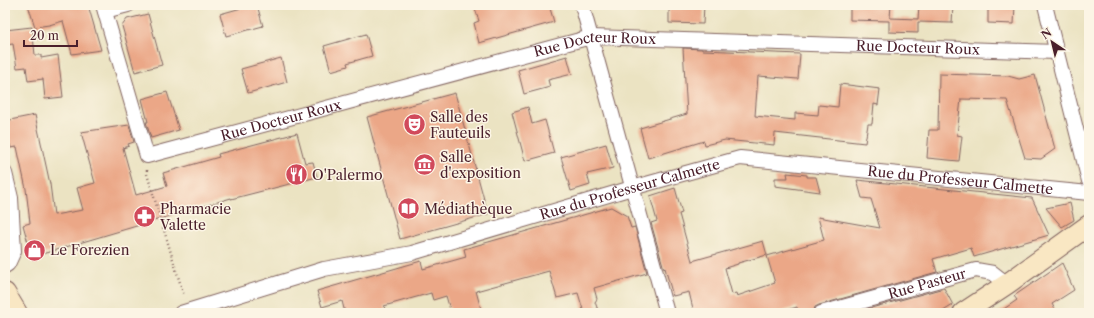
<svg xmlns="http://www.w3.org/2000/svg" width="1094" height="318" font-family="'Libre Caslon Text',serif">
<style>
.building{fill:#eba787}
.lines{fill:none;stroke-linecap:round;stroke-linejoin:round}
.street-casing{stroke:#826460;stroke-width:16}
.secondary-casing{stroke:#826460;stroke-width:22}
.path{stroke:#826460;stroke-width:2.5;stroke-dasharray:1 3;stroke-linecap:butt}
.street{stroke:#fff;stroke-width:14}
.secondary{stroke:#f9e7c3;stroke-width:20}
.labels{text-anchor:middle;stroke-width:3;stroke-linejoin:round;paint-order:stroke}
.street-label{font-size:14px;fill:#4a1f2b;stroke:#fcf5e5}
.poi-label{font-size:14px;fill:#4a1f2b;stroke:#fcf5e5;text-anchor:start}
</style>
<rect width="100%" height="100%" fill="#fcf5e5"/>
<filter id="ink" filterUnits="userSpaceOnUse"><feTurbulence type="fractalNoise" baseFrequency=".025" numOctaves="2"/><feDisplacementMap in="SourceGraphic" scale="8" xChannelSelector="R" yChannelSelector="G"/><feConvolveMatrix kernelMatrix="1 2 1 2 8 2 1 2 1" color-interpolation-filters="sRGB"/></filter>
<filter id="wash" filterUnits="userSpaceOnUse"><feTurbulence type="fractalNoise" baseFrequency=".012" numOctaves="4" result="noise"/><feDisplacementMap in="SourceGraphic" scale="16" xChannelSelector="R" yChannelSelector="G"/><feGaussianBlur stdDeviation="0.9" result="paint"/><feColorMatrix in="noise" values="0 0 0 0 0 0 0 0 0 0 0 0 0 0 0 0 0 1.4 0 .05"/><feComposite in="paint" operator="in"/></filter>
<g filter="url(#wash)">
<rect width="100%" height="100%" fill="#ebe3c2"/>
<g id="blocks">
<g class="building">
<path d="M28,5H88L101,50L72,54L63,21L49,25L35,27Z"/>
<path d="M252,5H257L263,26L226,36L220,14Z"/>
<path d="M474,5H549L554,22L479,43L474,23L479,21Z"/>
<path d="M669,5H704L703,24L669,23Z"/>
<path d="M850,5H891L890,18L918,19L919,5H953L952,23L918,22V33L889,32V21L850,20Z"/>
<path d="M988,5H1015L1014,24L988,23Z"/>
<path d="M148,14L162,65L135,72L122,26L127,19Z"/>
<path d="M32,27L35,55H41V58L58,55L63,97L45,99L43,79L28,81L26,67L17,68L13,44L5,45V30Z"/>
<path d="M366,34L372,56L347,63L348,66L331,71L324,46Z"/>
<path d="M683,48L702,49V50L800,54L798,79L758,76L755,116L795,120V113L818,115L819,105L838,107L840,84L880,89L878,105L874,104L872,124H868L865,143L775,133L774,145L725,140L705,145L704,141L648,158L640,128L687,114Z"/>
<path d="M567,56L572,74L548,80L550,87L524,94L518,70Z"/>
<path d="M281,58L287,82L248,93L241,69Z"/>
<path d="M939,74L1008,76L1019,79L1035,75L1055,149L1041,159L1025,158L1007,100L961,99L957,135L962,136L959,161L927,158L929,130H938Z"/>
<path d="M167,92L179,130L151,138L146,122H148L142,99Z"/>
<path d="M455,93L488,214L400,239L367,117Z"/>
<path d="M528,107L532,124L545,120L554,153L525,161L512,112Z"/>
<path d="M35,115L50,184L54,215L83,210L77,188L95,183L81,132L129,125L134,142L128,144L129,146L123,148L136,195L167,186L163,173L219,157L218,154L297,133L305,163L313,162L317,177L231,199V198L32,257L23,225L30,223L26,189L17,147L11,148L5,129V121Z"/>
<path d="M606,144L613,168L587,174L590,185L571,191L561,157Z"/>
<path d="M787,173L807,175V177H816L820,192L775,186V178H788Z"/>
<path d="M857,180L1032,198L1049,235L974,257L971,248L933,259L937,272L819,305L815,307L813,313H798L797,307L777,313H694L689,292L673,296L665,268L664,269L651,223L657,221L650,196L675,188L682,213L679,214L692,261L763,241L767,255L738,263V264L725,268L732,294L736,293L737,296L775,283L767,256L824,240L818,217L880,228L871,199L862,198Z"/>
<path d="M1070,203L1074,220L1062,227L1046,208Z"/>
<path d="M611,207L627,216L631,228L635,227L647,273L594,288L597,299L595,302L599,313H584L578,293L557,298L549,271L476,291L482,313H451L446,296L433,300L431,293L384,306L386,313H345L342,301L322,307L317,291L421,261L423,269L466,257L464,249Z"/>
<path d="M1062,263L1074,290L1052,304L1057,313H998L1017,300L1014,296Z"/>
<path d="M944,288L953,305L940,313H853Z"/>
</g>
</g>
</g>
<g filter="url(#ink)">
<use href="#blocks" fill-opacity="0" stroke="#826460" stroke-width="1"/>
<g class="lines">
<defs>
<g id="street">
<path id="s1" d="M103,5L147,156L591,37L1057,52"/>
<path d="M582,5L667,313"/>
<path d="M1045,5L1089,181"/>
<path d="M105,11L128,5"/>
<path d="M5,173L11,198L14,251L8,264L5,266"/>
<path id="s2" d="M181,313L324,269L412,253L632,188L740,158L1089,193"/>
<path id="s3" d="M821,313L976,270L993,273L1007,284"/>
</g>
<g id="secondary">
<path d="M5,293L17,313"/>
<path d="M963,313L1007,284L1089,225"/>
</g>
</defs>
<use href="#street" class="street-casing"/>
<use href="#secondary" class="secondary-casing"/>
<path class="path" d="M147,170V174L184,296"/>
<use href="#street" class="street"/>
<use href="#secondary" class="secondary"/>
</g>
</g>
<defs>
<symbol id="theatre-disc" viewBox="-11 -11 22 22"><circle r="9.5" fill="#d1495b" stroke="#fcf5e5"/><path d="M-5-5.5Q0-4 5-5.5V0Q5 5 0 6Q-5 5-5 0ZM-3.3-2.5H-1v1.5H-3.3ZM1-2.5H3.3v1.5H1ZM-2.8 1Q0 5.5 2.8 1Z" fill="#fff"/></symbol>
<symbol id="museum-disc" viewBox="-11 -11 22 22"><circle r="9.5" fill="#d1495b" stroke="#fcf5e5"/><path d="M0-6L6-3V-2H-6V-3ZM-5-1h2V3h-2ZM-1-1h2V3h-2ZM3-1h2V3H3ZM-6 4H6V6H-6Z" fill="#fff"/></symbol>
<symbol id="restaurant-disc" viewBox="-11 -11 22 22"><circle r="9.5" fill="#d1495b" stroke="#fcf5e5"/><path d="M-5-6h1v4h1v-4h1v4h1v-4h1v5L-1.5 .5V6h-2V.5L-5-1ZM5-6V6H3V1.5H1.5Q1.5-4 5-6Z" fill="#fff"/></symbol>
<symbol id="library-disc" viewBox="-11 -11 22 22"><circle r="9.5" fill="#d1495b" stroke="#fcf5e5"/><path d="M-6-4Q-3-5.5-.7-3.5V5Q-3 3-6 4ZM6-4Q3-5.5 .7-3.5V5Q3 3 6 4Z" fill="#fff"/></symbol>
<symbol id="pharmacy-disc" viewBox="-11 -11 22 22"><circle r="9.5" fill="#d1495b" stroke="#fcf5e5"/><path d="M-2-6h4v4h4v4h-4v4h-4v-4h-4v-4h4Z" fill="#fff"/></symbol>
<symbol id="shop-disc" viewBox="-11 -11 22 22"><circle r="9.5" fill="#d1495b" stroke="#fcf5e5"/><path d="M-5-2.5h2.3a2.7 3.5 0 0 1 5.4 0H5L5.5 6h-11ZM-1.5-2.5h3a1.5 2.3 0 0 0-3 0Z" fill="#fff"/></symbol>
</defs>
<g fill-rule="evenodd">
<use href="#theatre-disc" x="402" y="112" width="25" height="25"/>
<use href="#museum-disc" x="412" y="152" width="25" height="25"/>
<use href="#restaurant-disc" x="284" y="162" width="25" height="25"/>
<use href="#library-disc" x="396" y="196" width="25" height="25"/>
<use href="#pharmacy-disc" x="132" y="204" width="25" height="25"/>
<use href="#shop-disc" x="22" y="238" width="25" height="25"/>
</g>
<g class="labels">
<g class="street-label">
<text dy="5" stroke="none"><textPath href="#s1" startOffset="620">Rue Docteur Roux</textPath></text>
<text dy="5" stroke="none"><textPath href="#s1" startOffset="944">Rue Docteur Roux</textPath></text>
<text dy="5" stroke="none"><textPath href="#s1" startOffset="296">Rue Docteur Roux</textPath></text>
<text dy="5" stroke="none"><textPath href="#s2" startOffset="802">Rue du Professeur Calmette</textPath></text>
<text dy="5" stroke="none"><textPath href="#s2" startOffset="466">Rue du Professeur Calmette</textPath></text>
<text dy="5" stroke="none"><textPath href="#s3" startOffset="110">Rue Pasteur</textPath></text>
</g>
<g class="poi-label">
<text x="430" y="122">Salle des<tspan x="430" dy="16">Fauteuils</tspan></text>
<text x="440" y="162">Salle<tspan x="440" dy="16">d'exposition</tspan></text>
<text x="312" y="180">O'Palermo</text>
<text x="160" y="214">Pharmacie<tspan x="160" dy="16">Valette</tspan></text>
<text x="424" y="214">Médiathèque</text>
<text x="50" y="255">Le Forezien</text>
</g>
</g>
<rect width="1094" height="318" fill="none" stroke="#fcf5e5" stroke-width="20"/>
<g transform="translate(1052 42) rotate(325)" stroke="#fcf5e5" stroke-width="3" paint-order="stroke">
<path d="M0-3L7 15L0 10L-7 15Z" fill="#4a1f2b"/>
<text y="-6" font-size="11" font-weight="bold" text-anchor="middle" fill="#4a1f2b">N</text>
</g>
<path d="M24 40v6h53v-6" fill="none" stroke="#4a1f2b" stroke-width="2"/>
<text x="30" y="40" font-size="12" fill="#4a1f2b" stroke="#fcf5e5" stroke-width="3" paint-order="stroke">20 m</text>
</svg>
